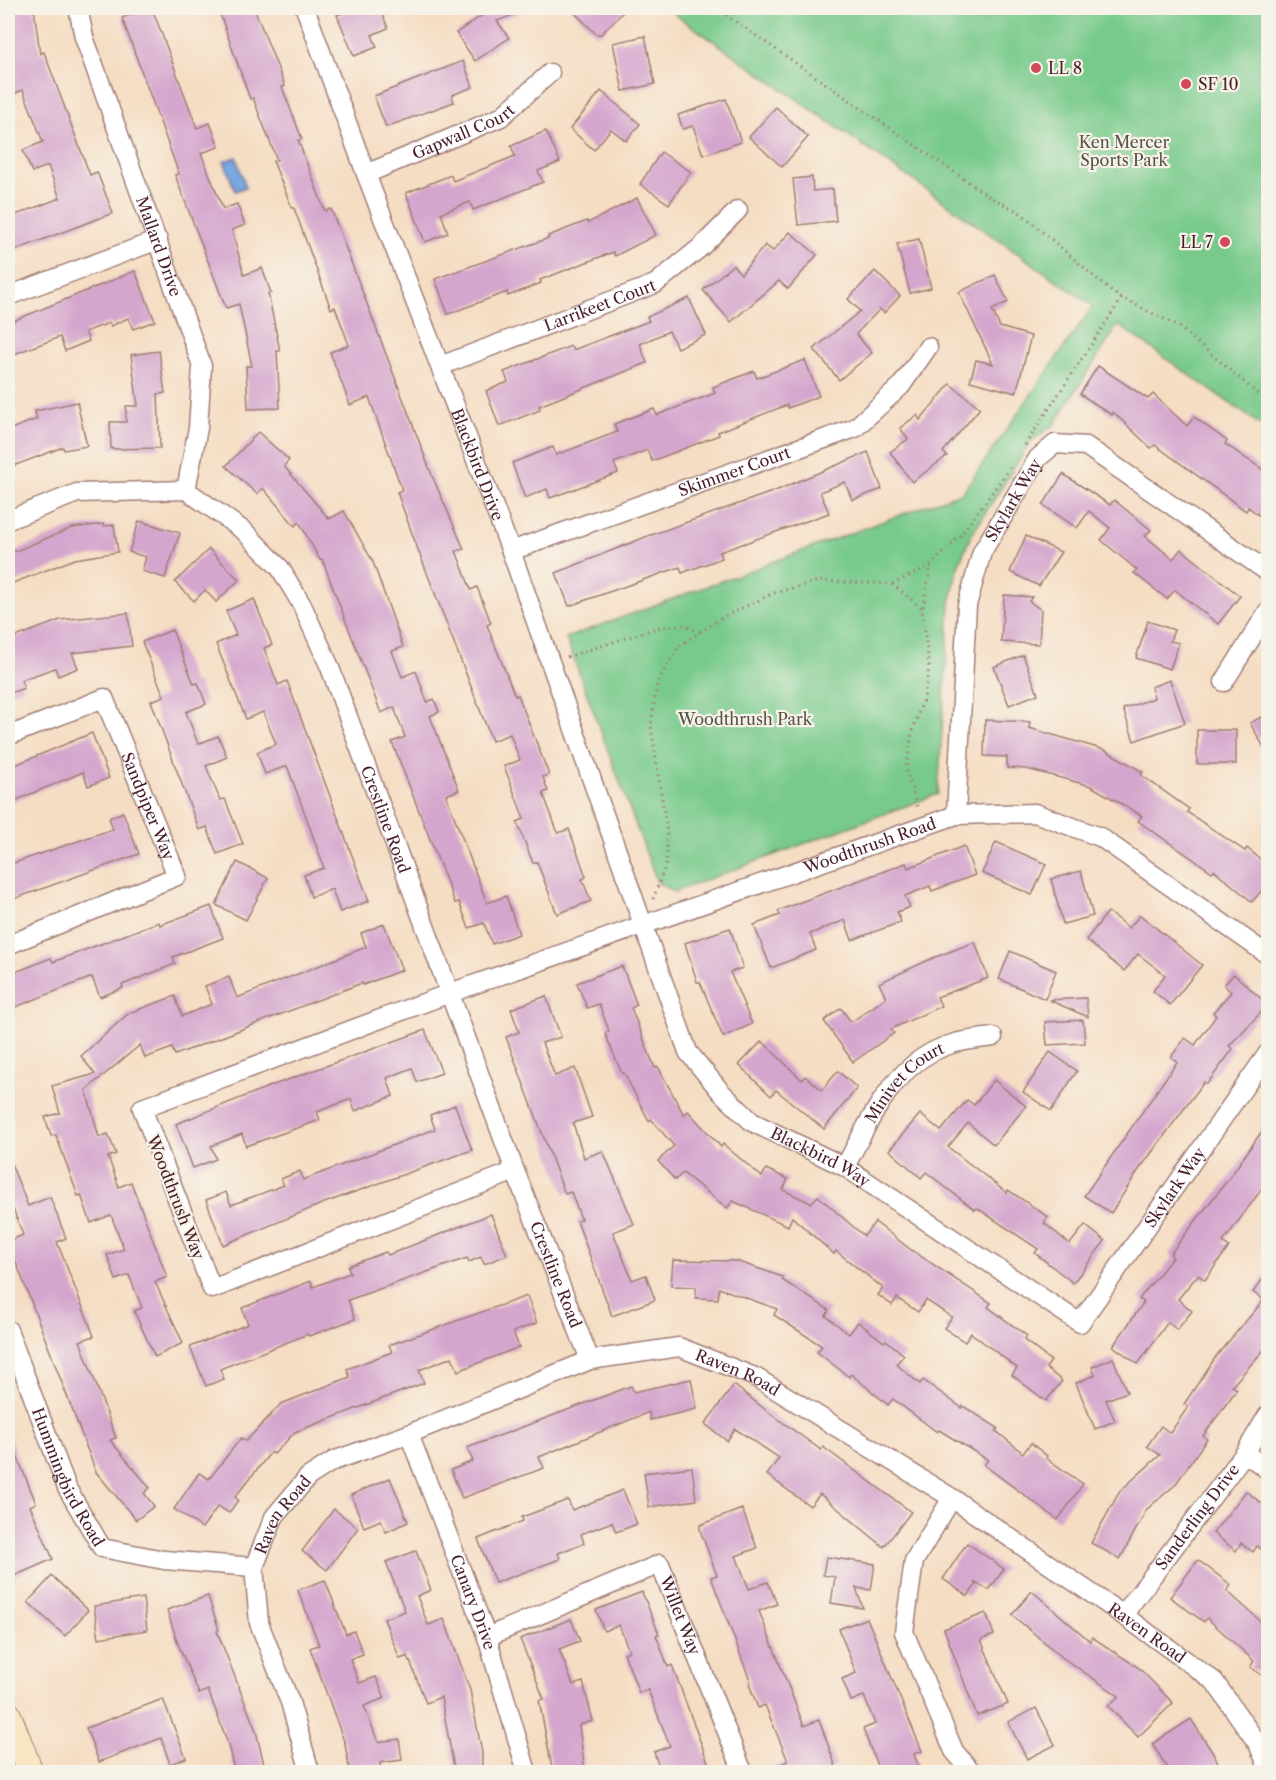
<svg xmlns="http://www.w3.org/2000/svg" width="1276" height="1780" font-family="'Libre Caslon Text',serif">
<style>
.green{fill:#78ca8c;stroke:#61745c;stroke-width:1.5}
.water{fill:#77a6e0;stroke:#606286;stroke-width:1.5}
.building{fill:#d4a6cd}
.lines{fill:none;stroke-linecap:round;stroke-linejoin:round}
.street-casing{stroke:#a07e77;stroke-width:21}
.secondary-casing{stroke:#a07e77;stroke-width:28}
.path{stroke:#a07e77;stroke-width:3;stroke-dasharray:1.5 4.5;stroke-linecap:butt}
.street{stroke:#fff;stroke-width:18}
.secondary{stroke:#f9e7c3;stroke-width:26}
.poi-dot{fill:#d1495b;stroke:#f7f3e8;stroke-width:2}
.labels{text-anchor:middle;stroke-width:4.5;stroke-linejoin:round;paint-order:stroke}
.poi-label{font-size:16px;fill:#4a1f2b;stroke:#f7f3e8;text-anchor:start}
.street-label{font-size:16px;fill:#4a1f2b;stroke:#f7f3e8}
.park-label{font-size:16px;fill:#585248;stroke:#f7f3e8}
</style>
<rect width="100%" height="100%" fill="#f7f3e8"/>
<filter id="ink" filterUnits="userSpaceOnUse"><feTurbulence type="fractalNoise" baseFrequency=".0167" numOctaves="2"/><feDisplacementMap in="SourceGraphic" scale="12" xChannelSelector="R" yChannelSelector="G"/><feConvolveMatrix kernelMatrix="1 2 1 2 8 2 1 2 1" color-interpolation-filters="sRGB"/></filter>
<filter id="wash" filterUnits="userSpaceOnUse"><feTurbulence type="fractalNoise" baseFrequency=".008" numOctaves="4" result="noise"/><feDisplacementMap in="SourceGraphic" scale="24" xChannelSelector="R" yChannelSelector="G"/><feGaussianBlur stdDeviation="1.35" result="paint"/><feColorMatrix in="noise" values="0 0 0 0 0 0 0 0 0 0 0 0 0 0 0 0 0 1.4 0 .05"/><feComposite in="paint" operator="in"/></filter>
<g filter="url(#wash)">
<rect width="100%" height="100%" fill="#f5ddc3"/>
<path class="green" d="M666,8H1268V430L1118,325L1054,425L1031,441L972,534L959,563L950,603L938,794L674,892L657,882L566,638L963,492L1093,306Z"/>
<path class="water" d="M236,157L246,187L235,191L224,161Z"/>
<g id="blocks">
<g class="building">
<path d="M8,8H34L40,54L44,52L90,175L97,172L113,213L8,253V218L60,198L48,166L32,172L23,150L43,142L23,90L11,95L8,86Z"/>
<path d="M149,8H152L197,128L210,123L219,147L201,153L223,209L237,204L245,225L232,230L244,275L262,268L271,293H268L280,351H277L280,408L248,409L246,366H252L239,304L226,308L175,175L179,174L122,18Z"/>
<path d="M218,8H254L285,86L282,87L302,139L298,140L325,211L331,209L433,478L464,549L456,551L471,590L477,587L491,623L487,625L515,696L518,695L549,775L543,777L548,791L543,793L558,833L569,829L586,877L582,879L591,901L557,914L537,862L533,863L517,822L524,819L504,766L520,760L510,734L492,741L417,547L397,492L402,490L369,397L350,405L330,352L349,345L335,307L331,309L294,208H292L273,161L277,160L253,98L250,99Z"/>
<path d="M356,8H380L388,28L372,35L377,47L354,56L337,15Z"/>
<path d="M493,8L529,9L497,21L509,38L475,61L456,33Z"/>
<path d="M570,8H627L601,34H596Z"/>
<path d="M645,36L655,84L623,91L613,43Z"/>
<path d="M463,61L473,87L452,95L454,102L386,127L374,96Z"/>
<path d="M601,91L640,124L626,141L611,129L594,150L570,129Z"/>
<path d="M726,99L741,142L703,155L693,126L683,129L678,115Z"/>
<path d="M776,107L808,137L782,167L749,137Z"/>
<path d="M546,131L560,162L538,171L543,182L473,210L470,202L441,213L448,233L425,242L406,193L451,175L453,181L515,156L511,146Z"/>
<path d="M661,152L691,172L669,204L640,184Z"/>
<path d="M812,177L813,191L833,189L836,221L798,225L793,179Z"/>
<path d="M637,198L656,235L615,256L613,252L540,280L541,283L508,296L507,292L448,314L435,279L549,238L548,236L587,221L588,223Z"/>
<path d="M790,232L817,255L788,289L779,281L731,322L703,290L733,265L741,274L765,245L773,251Z"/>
<path d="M919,239L931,288L910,293L897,244Z"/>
<path d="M135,271L155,321L133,329L128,318L111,326L109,323L85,332L89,341L65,351L60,337L14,354L8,338V323Z"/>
<path d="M875,271L900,296L884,313L880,309L856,334L872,353L839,380L814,349L860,311L848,299Z"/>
<path d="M995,275L1008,302L992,310L1000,327L1031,336L1016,393L970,381L976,360L993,364L959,292Z"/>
<path d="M689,298L706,335L677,348L669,331L640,344L647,363L539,406L540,410L499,426L486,391L508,382L504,372L571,346L573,350L649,321L647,317Z"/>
<path d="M159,351L165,393L158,394L160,448L111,449L110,422H126V406H138L131,355Z"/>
<path d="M805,360L819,396L788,408L787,405L718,432L719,435L652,461L647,450L614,463L618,473L550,498L547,489L525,498L512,463L553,447L556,455L617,432L614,424L654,409L657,415L715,393L713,387L754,371L757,378Z"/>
<path d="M1098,366L1148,399L1153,394L1187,426L1194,417L1227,441L1225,444L1269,474V523L1248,507L1246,511L1155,445L1151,448L1113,412L1112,415L1080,394Z"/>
<path d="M950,384L980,408L943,452L947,456L912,482L890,452L908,439L900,428L917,415L920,420Z"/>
<path d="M77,402L87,446L64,450L63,447L8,468V430L37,419L35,411Z"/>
<path d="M258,432L289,460L284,466L329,519L344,511L373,562L403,647L392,651L402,677L416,671L427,702L434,699L439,712L430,716L459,790L446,795L487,903L506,896L519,934L492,944L484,923L469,928L459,902L455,903L392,742L405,737L394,707L381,713L322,559L320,560L299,522L295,526L263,488L257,494L226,466Z"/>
<path d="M868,452L882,489L852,500L845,482L820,492L829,513L720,552L722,558L682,573L680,567L569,606L556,573L648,536L775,491Z"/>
<path d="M1063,474L1110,505L1114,500L1151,530L1145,536L1173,559L1181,549L1240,596L1218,624L1175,590L1167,599L1134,573L1137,570L1101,540L1110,528L1089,511L1077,528L1043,505Z"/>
<path d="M139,521L180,533L165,578L142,571L146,557L129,552Z"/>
<path d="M104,524V526L114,525L118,552L75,559L8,585V554L72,528Z"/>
<path d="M1026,536L1061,552L1039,586L1010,572Z"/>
<path d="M209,549L239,580L216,602L205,590L194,601L175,582Z"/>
<path d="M1004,595L1032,597L1029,601L1041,610L1039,644L1001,642Z"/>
<path d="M254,599L272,645L264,648L278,685L287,681L369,901L340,912L332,889L311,897L304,875L324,868L308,822L287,766L265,774L257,752L276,744L263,712L246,719L216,644L236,635L226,611Z"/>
<path d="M128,613L132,646L72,653L78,668L58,676L55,668L21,680L24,688L8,694V640L60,620Z"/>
<path d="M1148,621L1174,630L1170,641L1179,643L1170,669L1136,658Z"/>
<path d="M172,630L194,684L198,683L206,704L186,712L198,744L218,736L227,757L206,766L220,800L225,799L243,844L217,854L207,827L199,830L151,701L164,696L142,642Z"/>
<path d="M1023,655L1038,694L1009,705L994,667Z"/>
<path d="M1170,680L1185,723L1134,741L1123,709L1154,698L1151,687Z"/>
<path d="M1269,713V756L1250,723Z"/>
<path d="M985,720L1030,722L1029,728L1105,750L1143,772L1141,775L1189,809L1187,812L1245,851L1247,848L1269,866V882L1252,902L1214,870L1212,872L1138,821L1142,816L1091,786L1027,769L1007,768V757L984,756Z"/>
<rect x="1197" y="730" width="39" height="34"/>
<path d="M92,733L109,778L88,786L83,772L12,802L8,790V768Z"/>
<path d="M123,812L139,854L8,901V865L113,829L109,818Z"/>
<path d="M996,842L1046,864L1032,895L982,873Z"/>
<path d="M964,846L975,875L932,891L930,886L905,896L910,907L897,912L901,922L852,940L845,920L810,934L816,950L771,968L754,925L780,915L778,911L798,903L906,863L908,868Z"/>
<path d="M237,862L268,878L246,920L216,905Z"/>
<path d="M1081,871L1093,916L1063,924L1051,879Z"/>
<path d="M211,906L223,938L173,957L175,964L122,985L123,988L100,997L92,977L8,1010V975L51,958L53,962L159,922L160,925Z"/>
<path d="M1108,912L1129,928L1140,915L1202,965L1170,1005L1153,991L1165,975L1138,954L1124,971L1086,940Z"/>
<path d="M384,924L402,970L363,985L362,983L175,1055L172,1048L145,1058L140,1045L86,1090L99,1137L108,1134L116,1154L108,1157L119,1187L131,1182L167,1277L155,1282L183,1343L155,1357L134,1311L142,1308L129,1275L116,1280L107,1255L124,1249L111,1215L91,1223L81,1195L78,1196L56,1135L51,1136L45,1117L60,1113L52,1086L95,1074L81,1056L129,1013L175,996L182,1016L212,1004L205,986L229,977L237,998L366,947L361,933Z"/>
<path d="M730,928L743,968L730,972L752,1024L723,1037L700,982H697L685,943Z"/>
<path d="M975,942L988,978L937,997L941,1006L891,1029L894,1033L853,1062L824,1021L841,1008L851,1022L886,998L879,983L933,958Z"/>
<path d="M1010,951L1056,971L1045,999L999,979Z"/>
<path d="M622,966L637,1005L631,1008L655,1068L658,1067L684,1115L688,1111L721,1147L723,1144L762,1177L766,1169L788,1179L783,1190L811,1203L818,1196L864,1236L875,1222L910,1249L991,1303L988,1307L1027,1336L1024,1340L1051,1361L1046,1368L1062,1381L1046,1401L1012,1375L1017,1368L971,1333L965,1342L944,1328L952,1317L926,1300L918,1312L897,1298L892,1305L878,1295L883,1288L836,1251L834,1254L792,1217L788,1226L733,1201L727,1208L683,1173L675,1180L658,1161L674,1146L651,1119L649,1121L624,1073L622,1074L605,1033L609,1031L599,1004L587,1008L577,983Z"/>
<path d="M1234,974L1268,1005L1229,1046L1233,1049L1207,1084L1204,1082L1138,1171L1111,1213L1084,1196L1177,1062L1171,1057L1185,1038L1195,1045L1216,1016L1213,1012L1231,992L1224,985Z"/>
<path d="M546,996L561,1037L542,1043L555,1076L575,1068L592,1117L573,1123L584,1158L603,1151L634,1224L613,1232L632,1280L646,1275L655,1300L612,1316L577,1221L581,1219L571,1192L565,1194L506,1037L519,1032L511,1009Z"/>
<path d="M1086,998L1088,1017L1049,1000Z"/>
<path d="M1083,1020L1085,1043L1047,1045L1045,1022Z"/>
<path d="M425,1030L442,1073L417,1082L412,1068L387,1078L393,1096L355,1111L351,1099L317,1112L320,1120L246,1146L242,1134L211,1146L216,1159L193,1168L176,1124L268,1087Z"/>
<path d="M762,1041L802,1080L805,1076L822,1090L838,1071L857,1088L824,1129L776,1090L771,1096L739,1065Z"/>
<path d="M1050,1052L1077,1071L1051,1111L1023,1092Z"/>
<path d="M994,1080L1026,1106L994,1145L968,1123L948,1147L1007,1193L1008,1190L1048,1217L1044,1223L1070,1244L1085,1225L1105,1241L1073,1283L1035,1253L1038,1249L977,1208L975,1210L926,1172L921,1178L889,1150L920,1114L941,1131L967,1100L974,1105Z"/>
<path d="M455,1105L472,1150L324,1203L223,1245L206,1200L226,1192L231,1205L284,1185L281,1179L300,1171L303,1180L435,1129L430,1115Z"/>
<path d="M1269,1121V1179L1223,1242L1229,1247L1205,1280L1198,1275L1178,1299L1192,1311L1177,1330L1168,1322L1138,1364L1113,1346L1144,1302L1139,1299L1173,1257L1170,1254L1230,1177Z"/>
<path d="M8,1156L28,1206L50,1197L66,1238L57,1242L94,1336L80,1341L116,1438L110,1440L150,1488L144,1493L154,1506L136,1520L96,1472L8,1241L23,1235L11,1203L8,1204Z"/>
<path d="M491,1214L507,1255L484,1264L481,1257L469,1262L467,1258L348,1300L355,1319L309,1336L308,1334L220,1369L224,1379L206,1386L190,1347L248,1324L242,1308L311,1281L313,1287L350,1273L348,1266L386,1252L388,1255Z"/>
<path d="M673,1260L736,1261L783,1277L782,1280L829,1310L826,1316L849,1334L858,1322L884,1342L886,1340L904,1355L896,1364L920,1384L923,1380L962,1408L963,1406L998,1428L996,1431L1023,1453L1031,1443L1047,1456L1046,1458L1083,1484L1058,1520L984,1465L988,1460L939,1430L937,1432L893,1399L888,1405L851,1374L849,1377L817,1352L822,1346L774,1315L777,1309L719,1288L718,1299L696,1298V1287L671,1286Z"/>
<path d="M1269,1271V1344L1232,1386L1237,1389L1203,1436L1207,1439L1175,1485L1147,1509L1120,1559L1091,1543L1120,1491L1160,1455L1147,1446L1161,1426L1170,1433L1188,1407L1184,1404L1217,1355L1264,1300L1253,1292Z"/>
<path d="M527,1296L537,1323L513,1332L519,1347L458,1371L452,1357L419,1370L424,1383L295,1432L274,1454L271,1452L235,1497L238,1500L229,1513L218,1506L202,1528L174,1509L199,1473L209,1479L241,1438L246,1441L281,1404L350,1377L347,1369L392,1352L389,1345Z"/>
<path d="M1113,1358L1127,1392L1106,1400L1115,1421L1095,1429L1076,1383L1095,1375L1092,1367Z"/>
<path d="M691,1379L697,1409L650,1420L649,1412L539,1457L544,1468L462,1498L451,1470L473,1461L467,1448L631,1386L634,1392Z"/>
<path d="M734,1385L767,1411L821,1450L823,1447L911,1512L884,1547L820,1494L810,1506L767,1475L779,1458L748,1437L735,1429L727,1441L705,1424Z"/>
<path d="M8,1434L36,1503L30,1506L53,1559L12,1577L8,1567Z"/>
<path d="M692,1467L696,1500L649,1507L644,1473Z"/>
<path d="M390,1478L408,1522L386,1532L381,1520L364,1527L351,1495Z"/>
<path d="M623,1490L637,1524L616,1532L612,1522L581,1534L584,1543L558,1553L560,1559L495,1583L478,1539L523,1521L522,1517L568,1500L572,1510Z"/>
<path d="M1246,1491L1269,1509V1554L1257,1546L1253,1552L1241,1543L1236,1551L1213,1533Z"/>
<path d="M334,1509L358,1528L327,1570L302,1551Z"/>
<path d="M742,1509L757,1548L736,1556L749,1589L768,1582L777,1604L759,1611L804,1726L819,1720L836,1767L820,1773H761L788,1761L765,1705L758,1708L749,1684L751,1683L711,1577L717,1575L700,1530V1525Z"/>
<path d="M967,1543L1004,1569L989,1590L974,1582L976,1585L968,1596L943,1579Z"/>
<path d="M416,1551L431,1590L417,1596L428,1625L444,1619L470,1690L482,1753V1773H455L441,1697L426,1703L408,1656L400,1659L384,1619L405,1611L386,1562Z"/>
<path d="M826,1557L875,1564L871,1590L856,1588L863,1608L831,1603L835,1577L823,1575Z"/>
<path d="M1198,1560L1231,1585L1227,1591L1268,1628L1260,1637L1269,1641V1680L1250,1667L1254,1661L1207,1618L1204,1622L1170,1597Z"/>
<path d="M52,1576L88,1610L65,1636L28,1602Z"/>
<path d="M325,1580L346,1634L354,1631L363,1654L350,1659L359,1683L376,1677L385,1698L364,1706L378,1742L399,1739L402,1760L380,1763L381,1773H350L345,1744L310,1648L319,1645L298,1590Z"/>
<path d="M1032,1591L1090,1641L1092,1637L1139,1668L1173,1703L1138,1737L1108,1706L1119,1696L1063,1658L1012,1615Z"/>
<path d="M642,1592L659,1634L656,1635L668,1667L672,1665L712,1773H661L654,1752L670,1746L648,1690L639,1693L624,1653L629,1651L619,1625L604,1631L596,1610Z"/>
<path d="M208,1596L219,1630L217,1631L256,1731L266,1773H235L227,1741L208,1690L199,1694L178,1644L167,1610Z"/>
<path d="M143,1598L147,1630L99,1638L94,1606Z"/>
<path d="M986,1613L994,1635L981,1640L1008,1704L977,1716L944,1629Z"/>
<path d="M867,1618L922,1751L914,1754L921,1773H880L863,1729L875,1724L864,1696L851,1701L842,1679L856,1673L839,1629Z"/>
<path d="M571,1619L580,1641L559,1649L573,1685L583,1682L593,1721L579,1725L585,1773H553L539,1700L544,1699L520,1639Z"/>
<path d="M163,1699L186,1758L170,1764L161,1738L99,1762L86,1728Z"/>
<path d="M1036,1708L1055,1745L1027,1759L1008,1722Z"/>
<path d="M1191,1719L1216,1758L1222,1773H1171L1152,1744Z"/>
</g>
</g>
</g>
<g filter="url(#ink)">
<use href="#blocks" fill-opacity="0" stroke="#a07e77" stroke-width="1.5"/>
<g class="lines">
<defs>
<g id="street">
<path id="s1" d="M78,8L84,37L202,366L198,428L186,490"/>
<path id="s2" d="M305,8L366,174L511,551L688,1052L721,1092L752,1122L845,1167L1080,1323L1268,1053"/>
<path id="s3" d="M366,174L501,117L550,73"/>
<path d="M8,296L158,240"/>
<path id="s4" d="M440,366L655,284L701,247L738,210"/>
<path id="s5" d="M8,520L77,493L186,490L244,531L280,568L302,605L329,665L515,1171L590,1360"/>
<path id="s6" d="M511,551L855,428L901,386L928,347"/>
<path d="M1224,682L1268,611"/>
<path id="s7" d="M8,736L104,698L177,876L8,945"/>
<path id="s8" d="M956,815L967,605L982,552L1038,458L1055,444L1086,446L1268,572"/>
<path id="s9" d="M845,1167C870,1120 895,1060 952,1044C965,1040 980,1039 993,1037"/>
<path id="s10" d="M515,1171L212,1289L142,1108L450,993L956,815L1035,813L1100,837L1268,955"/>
<path id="s11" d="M8,1330L67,1488L102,1548L164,1560L254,1567"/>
<path id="s12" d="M409,1434L487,1637L527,1772"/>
<path d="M1245,1453L1268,1470"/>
<path d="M952,1498L914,1561L904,1632L954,1751L972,1772"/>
<path id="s13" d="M1123,1615L1245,1453L1268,1415"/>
<path id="s14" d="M487,1637L660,1564L743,1772"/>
<path id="s15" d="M310,1772L290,1702L259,1623L254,1567L274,1517L308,1477L333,1461L409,1434L590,1360L679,1347L755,1377L952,1498L1123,1615L1214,1681L1258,1744L1268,1767"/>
</g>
<path id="secondary" d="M8,1715L30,1772"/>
</defs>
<use href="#street" class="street-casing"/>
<use href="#secondary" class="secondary-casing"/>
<g class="path">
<path d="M716,8L990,197L1021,213L1112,292L1122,298"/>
<path d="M1025,445L1122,298L1178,326L1258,394L1268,398"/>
<path d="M892,584L930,566L960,536L1010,468"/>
<path d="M923,607L931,566"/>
<path d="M567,657L660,627L685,625L700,632"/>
<path d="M653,899L666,864L667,832L651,726L657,683L679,646L725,616L774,593L818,581L892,584L922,608L929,666L925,694L912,733L906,769L918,810"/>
</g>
<use href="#street" class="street"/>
<use href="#secondary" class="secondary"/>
</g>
</g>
<g class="poi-dot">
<circle cx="1036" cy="68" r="6"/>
<circle cx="1186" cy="84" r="6"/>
<circle cx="1225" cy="242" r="6"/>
</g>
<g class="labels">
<g class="poi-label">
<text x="1048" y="74">LL 8</text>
<text x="1198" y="90">SF 10</text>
<text x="1213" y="248" text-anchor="end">LL 7</text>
</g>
<g class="street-label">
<text dy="6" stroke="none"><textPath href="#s3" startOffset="106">Gapwall Court</textPath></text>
<text dy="6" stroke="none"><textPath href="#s1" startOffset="252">Mallard Drive</textPath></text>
<text dy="6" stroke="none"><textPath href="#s4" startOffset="171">Larrikeet Court</textPath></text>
<text dy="6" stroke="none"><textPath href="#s2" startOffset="488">Blackbird Drive</textPath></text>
<text dy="6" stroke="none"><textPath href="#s6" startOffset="237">Skimmer Court</textPath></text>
<text dy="6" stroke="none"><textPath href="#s8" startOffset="326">Skylark Way</textPath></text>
<text dy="6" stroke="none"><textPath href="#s7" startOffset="220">Sandpiper Way</textPath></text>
<text dy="6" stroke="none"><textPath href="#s5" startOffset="579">Crestline Road</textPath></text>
<text dy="6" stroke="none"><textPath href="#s10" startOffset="1293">Woodthrush Road</textPath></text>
<text dy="6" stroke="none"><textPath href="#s9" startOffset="105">Minivet Court</textPath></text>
<text dy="6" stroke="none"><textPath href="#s2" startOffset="1284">Blackbird Way</textPath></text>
<text dy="6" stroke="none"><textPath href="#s2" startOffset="1758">Skylark Way</textPath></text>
<text transform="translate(176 1197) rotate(69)" y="6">Woodthrush Way</text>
<text dy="6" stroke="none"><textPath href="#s5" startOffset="1065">Crestline Road</textPath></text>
<text dy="6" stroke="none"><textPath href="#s15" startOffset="780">Raven Road</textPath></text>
<text dy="6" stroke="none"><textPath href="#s11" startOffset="159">Hummingbird Road</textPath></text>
<text dy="6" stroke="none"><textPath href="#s15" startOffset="274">Raven Road</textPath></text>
<text dy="6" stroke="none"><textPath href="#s13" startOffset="123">Sanderling Drive</textPath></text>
<text dy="6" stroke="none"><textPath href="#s12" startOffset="180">Canary Drive</textPath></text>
<text dy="6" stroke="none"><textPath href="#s14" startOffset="243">Willet Way</textPath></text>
<text dy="6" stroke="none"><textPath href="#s15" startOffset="1266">Raven Road</textPath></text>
</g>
<g class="park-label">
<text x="1124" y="148">Ken Mercer<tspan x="1124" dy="18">Sports Park</tspan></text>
<text x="745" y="725">Woodthrush Park</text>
</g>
</g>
<rect width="1276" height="1780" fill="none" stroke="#f7f3e8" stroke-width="30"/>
</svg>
